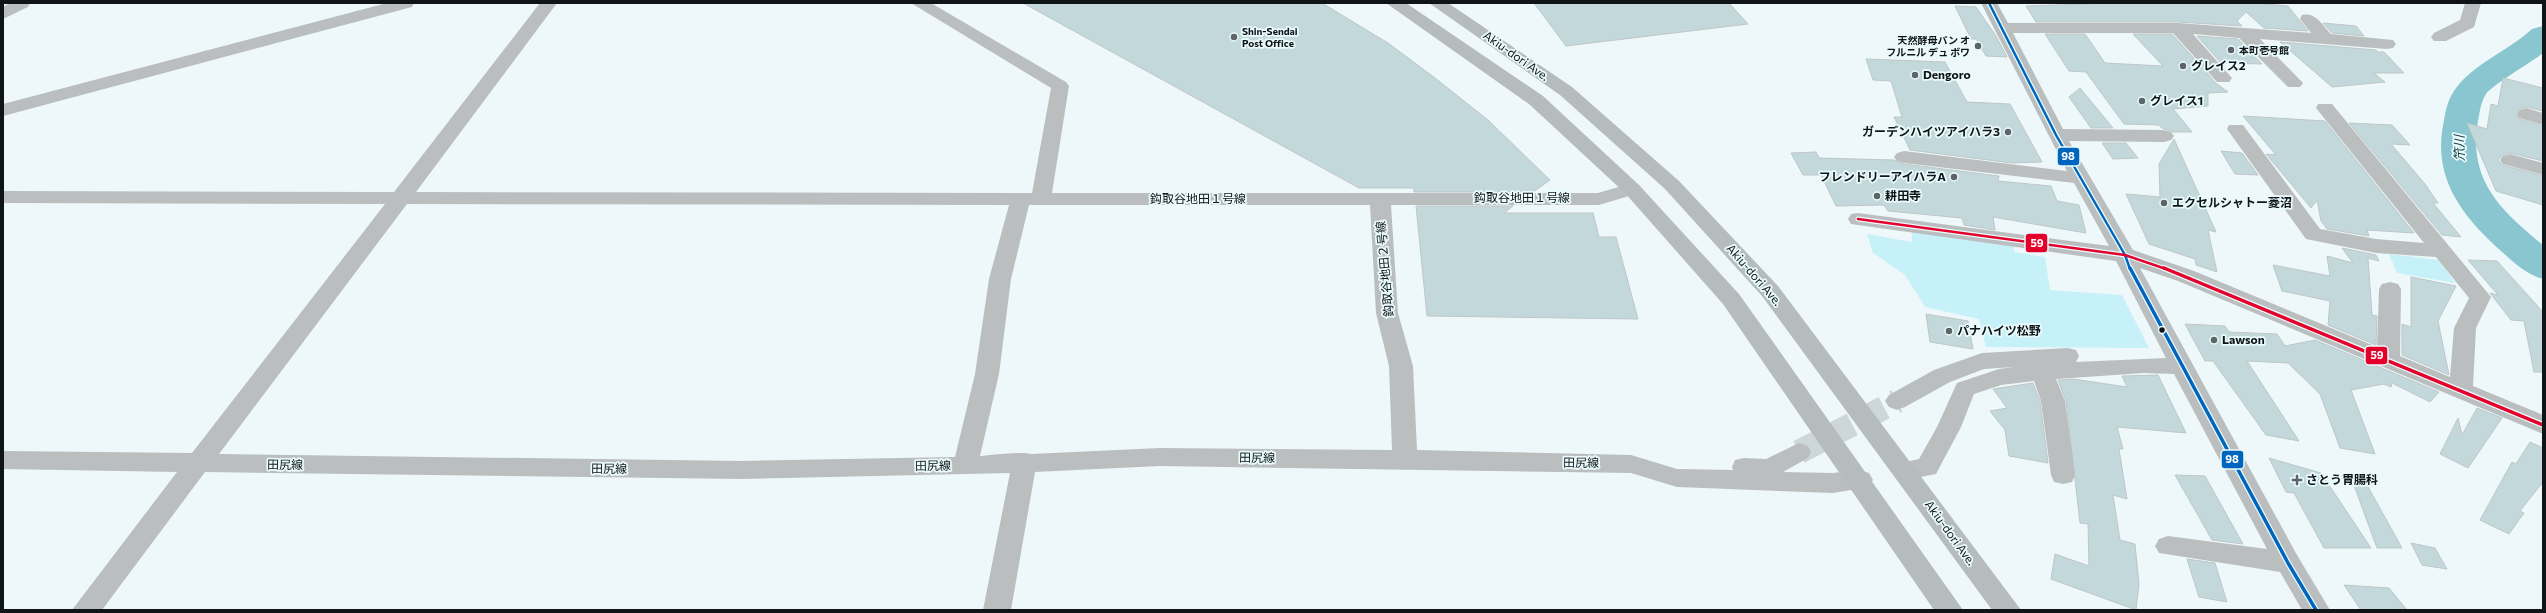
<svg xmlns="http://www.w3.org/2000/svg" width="2546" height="613" font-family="Commissioner,'Noto Sans JP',sans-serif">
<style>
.green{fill:#c7f1f8}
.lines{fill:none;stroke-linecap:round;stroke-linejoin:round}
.river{fill:#89c6cf;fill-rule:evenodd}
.building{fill:#c3d8db;stroke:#bfc6c7}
.minor-tunnel{stroke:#cdd6d8;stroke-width:24;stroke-dasharray:24 12;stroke-linecap:butt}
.minor{fill:#bbbebe;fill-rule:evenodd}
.highway{fill:#b6bcbd;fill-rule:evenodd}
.bus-1-far1-casing{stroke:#eafbfe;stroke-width:5}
.bus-1-casing{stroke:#eafbfe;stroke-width:6}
.bus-2-far1-casing{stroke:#eafbfe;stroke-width:5}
.bus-2-casing{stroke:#eafbfe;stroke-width:6}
.bus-1-far1{stroke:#0065bd;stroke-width:2.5}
.bus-1{stroke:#0065bd;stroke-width:3.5}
.bus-2-far1{stroke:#e4002b;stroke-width:2.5}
.bus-2{stroke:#e4002b;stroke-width:3.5}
.poi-dot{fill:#5d6466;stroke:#eafbfe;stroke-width:1.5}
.bus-dot{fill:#0f1516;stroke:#eafbfe;stroke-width:1.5}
.labels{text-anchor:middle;stroke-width:3.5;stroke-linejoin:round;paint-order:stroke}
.far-poi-label{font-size:10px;font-weight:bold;fill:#0f1516;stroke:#eafbfe;text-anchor:start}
.street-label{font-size:12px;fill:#0f1516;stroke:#eafbfe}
.poi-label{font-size:12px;font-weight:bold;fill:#0f1516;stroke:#eafbfe;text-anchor:start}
.water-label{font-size:13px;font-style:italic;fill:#0c353b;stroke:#eafbfe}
.line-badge{stroke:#eafbfe;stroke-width:1.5}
.badge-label{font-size:11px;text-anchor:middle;font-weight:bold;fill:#fff}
</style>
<rect width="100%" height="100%" fill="#eef8fa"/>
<g class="green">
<path d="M1912,231L2014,246V252L2045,257L2050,290L2122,295L2149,348L1986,347L1979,319L1925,307L1905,275L1873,253L1867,234L1912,242Z"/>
<path d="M2389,254L2439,260L2455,283L2397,273Z"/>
</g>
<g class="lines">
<path class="river" d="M2543,26V53C2532,62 2491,86 2486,94C2480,103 2479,117 2477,127C2470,183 2503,212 2543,245V279C2525,274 2515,263 2501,251C2463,217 2433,179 2443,126C2445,114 2447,101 2454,91C2471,65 2508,51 2532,29Z"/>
</g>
<g class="building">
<path d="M1023,3H1322L1388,43L1435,78L1488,120L1550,180L1533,192H1414V188H1359Z"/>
<path d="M1534,3H1729L1748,24L1566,46Z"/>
<path d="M2115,3H2256L2288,6L2308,31L2264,28L2246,12L2237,21L2242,26L2178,22H2036L2026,6Z"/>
<path d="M1955,6L1976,7L1996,36L2007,57L1986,56L1976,39H1971Z"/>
<path d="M2323,23L2356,26L2364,36L2332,33Z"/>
<path d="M2045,34H2085L2105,63L2163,66L2133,34H2172L2216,83L2228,92L2208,93V106L2173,109L2192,132H2173L2162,128L2159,125L2124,124L2086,72L2069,71Z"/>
<path d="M2197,36L2238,39L2262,64L2221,63Z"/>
<path d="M2280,42L2376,50L2378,52H2384L2404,73H2374L2385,82L2332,87Z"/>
<path d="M1866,59L1945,62L1967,102L2010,104L2042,162L2012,163L1910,150L1894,117H1902L1891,81L1873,80Z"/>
<path d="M2503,78L2543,88V111L2526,107L2519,109L2516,113L2519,119L2543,126V161L2510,153L2503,155L2498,160L2503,165L2543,176V205L2496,191L2467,123L2487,129L2491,104L2498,106Z"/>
<path d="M2080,88L2113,128H2091L2069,97Z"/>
<path d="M2243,116L2325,121L2414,233L2367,230L2369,236L2327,229L2321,221L2317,200L2311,208L2266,154L2276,155Z"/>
<path d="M2349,123L2392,125L2410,145L2391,144L2425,184L2438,203H2433L2461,237L2442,235Z"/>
<path d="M2174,139L2216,232L2208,230L2217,272L2196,265L2195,259L2149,244L2126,194L2160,197L2159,164Z"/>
<path d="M2102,143H2126L2138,158L2113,159Z"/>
<path d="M2221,151L2242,153L2258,175L2235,174Z"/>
<path d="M1816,152L1819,158L1894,160L1904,164L1999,176L1998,181L2051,186L2057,201L2079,205L2086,233L1993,217L1995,230L1964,225L1962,218L1888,211L1884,205L1836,206L1821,175H1803L1791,153Z"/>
<path d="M1416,206H1513L1504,213H1593L1599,237H1616L1638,319L1427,316Z"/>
<path d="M2342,248L2376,255L2379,261L2368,258L2372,315L2377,316L2376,345L2328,325L2330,301L2282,291L2273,265L2330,276L2327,256L2353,263Z"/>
<path d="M2468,260L2497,261L2543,312V372H2534L2524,321L2511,320L2490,293L2498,295Z"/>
<path d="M2411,277L2456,286L2438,321L2449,375L2402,355V324L2411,327Z"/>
<path d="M1926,314L1968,321L1973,349L1930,342Z"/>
<path d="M2185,324L2225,326L2229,332L2277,334L2285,346L2315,340L2439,392L2430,402L2392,383L2391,387L2384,384L2351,390L2375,454L2340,448L2320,394L2288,363L2247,361L2299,441L2266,435L2213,361H2205Z"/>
<path d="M2158,375L2186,433L2117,427L2123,449H2119L2127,499L2113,495L2120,540L2135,544L2139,584L2136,610L2051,579L2055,554L2089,566L2088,524L2080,523L2066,401L2058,380L2073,379L2127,387L2122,376Z"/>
<path d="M2033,383L2040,401L2048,463L2009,456L2005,430L1990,411L2007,408L1993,389Z"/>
<path d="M2477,408L2502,418L2468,468L2440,454L2458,418L2462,435Z"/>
<path d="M2530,442L2543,448V482L2520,511L2524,513L2509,534L2480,520L2512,462L2516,464Z"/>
<path d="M2269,458L2321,473L2371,548H2324L2294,493L2286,492Z"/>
<path d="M2175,475L2205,476L2243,544L2212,540Z"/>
<path d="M2362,476L2402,548H2377L2352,480Z"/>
<path d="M2411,543L2435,548L2447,569L2422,565Z"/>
<path d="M2187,559L2215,563L2227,602L2199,597Z"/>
<path d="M2344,585L2389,588L2407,610H2361Z"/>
</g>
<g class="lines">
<path class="minor-tunnel" d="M1799,452L1897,401"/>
<g class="minor">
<path d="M10,3H30L28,7L3,19V7Z"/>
<path d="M387,3H414L412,7L3,116V104Z"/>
<path d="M540,3H557L416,192L1032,193L1051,88L911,3H931L1066,82L1069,86L1052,193H1598L1632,183L1639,185L1642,189L1639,193L1599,205H1391L1398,313L1413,366L1417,450L1631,455L1677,469L1733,470L1732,467L1735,460L1744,458L1766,459L1799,443L1808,446L1811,452L1808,458L1783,472L1833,473L1860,470L1869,473L1873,480L1869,487L1833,493L1677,487L1631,473L1160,466L1035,472L1011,610H983L1010,473L742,479L205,472L102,610H72L177,472L3,469V451L192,453L385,204L3,203V191L394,192ZM407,204L1009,205L989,279L975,374L955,457L742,461L219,454ZM1029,205H1370L1376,313L1389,366L1392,450L1160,448L1031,454C1022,451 992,455 980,456L999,374L1011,279Z"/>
<path d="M1981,3H1997L2008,23H2178L2311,33L2300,19L2302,15C2316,12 2322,25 2331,34L2393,40L2396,44L2393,48L2387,49L2260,39L2303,83L2300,87H2288L2239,38L2193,34L2232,78L2229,82H2217L2173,33H2013L2063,129L2164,130L2171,132L2174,136L2171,140L2164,142L2069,141L2133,250L2194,271L2377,347L2379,289L2382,284L2390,282L2398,284L2401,289L2400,356L2450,377L2454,328L2469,298L2436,257L2376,253L2306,239L2227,129L2229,125H2243L2320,229L2376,239L2424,243L2316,108L2318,104H2332L2491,297L2476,328L2473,386L2543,415V434L2178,281L2140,268L2297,555L2330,610H2302L2280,572L2159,553L2155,546L2159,539L2168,536L2267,549L2174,374L2144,373L2056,379L2065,401L2075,475L2072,482L2063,484L2054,482L2051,475L2041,401L2034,381L2001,385L1974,394L1961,427L1936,474L1905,480L1896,478L1893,471L1896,464L1919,459L1937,427L1957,383L1999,369L2013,367L1984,369L1950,382L1905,407L1897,410L1889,407L1885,401L1889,395L1934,370L1982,353L2068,348L2076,350L2079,356L2076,362L2166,358L2116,261L1858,225L1851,224L1848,219L1851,214L1858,213L2109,246L2074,183L1904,163L1897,161L1894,157L1897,153L1904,151L2067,171Z"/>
<path d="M2465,3H2481L2474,27L2446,41H2434L2431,37L2434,33L2460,20Z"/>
<path d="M2526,108L2543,113V125L2519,118L2517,114L2519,110Z"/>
<path d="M2510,154L2543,163V175L2503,164L2500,160L2503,156Z"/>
</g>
<g class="highway">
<path d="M1386,3H1406L1543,96L1639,185L1739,294L1963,610H1934L1723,304L1625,193L1529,104Z"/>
<path d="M1429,3H1448L1572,87L1679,181L1778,286L2021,610H1992L1762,296L1665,189L1560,95Z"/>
</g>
<defs>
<path id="bus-1-far1" d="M1989,3L2056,135L2125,255L2130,269"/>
<path id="bus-1" d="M2130,268L2288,563L2316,610"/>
<path id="bus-2-far1" d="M1858,219L2125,255L2166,269"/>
<path id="bus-2" d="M2164,268L2543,425"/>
</defs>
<use href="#bus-1-far1" class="bus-1-far1-casing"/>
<use href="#bus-1" class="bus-1-casing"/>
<use href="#bus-2-far1" class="bus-2-far1-casing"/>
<use href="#bus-2" class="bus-2-casing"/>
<use href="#bus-1-far1" class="bus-1-far1"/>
<use href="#bus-1" class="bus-1"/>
<use href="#bus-2-far1" class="bus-2-far1"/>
<use href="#bus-2" class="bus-2"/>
</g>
<g class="poi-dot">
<circle cx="1234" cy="37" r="4"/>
<circle cx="1978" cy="46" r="4"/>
<circle cx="2231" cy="50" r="4"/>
<circle cx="2183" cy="66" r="4"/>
<circle cx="1915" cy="75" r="4"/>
<circle cx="2142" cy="101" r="4"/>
<circle cx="2008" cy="132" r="4"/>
<circle cx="1954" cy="177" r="4"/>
<circle cx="1877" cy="196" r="4"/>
<circle cx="2164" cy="203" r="4"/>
<circle cx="1949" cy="331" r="4"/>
<circle cx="2214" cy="340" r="4"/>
<path d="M2295 474h4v4h4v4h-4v4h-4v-4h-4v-4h4z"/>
</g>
<circle class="bus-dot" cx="2162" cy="330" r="3.5"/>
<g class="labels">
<g class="far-poi-label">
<text x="1242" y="35">Shin-Sendai<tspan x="1242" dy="12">Post Office</tspan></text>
<text x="1970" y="44" text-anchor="end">天然酵母パン オ<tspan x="1970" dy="12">フルニル デュ ボワ</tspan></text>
<text x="2239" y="54">本町壱号館</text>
</g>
<g class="street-label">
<text transform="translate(1516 56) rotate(35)" y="4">Akiu-dori Ave.</text>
<text x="1522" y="202">鈎取谷地田１号線</text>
<text x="1198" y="203">鈎取谷地田１号線</text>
<text transform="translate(1385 269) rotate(-95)" y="4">鈎取谷地田２号線</text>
<text transform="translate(1754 275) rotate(49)" y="4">Akiu-dori Ave.</text>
<text transform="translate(1257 458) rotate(1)" y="4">田尻線</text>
<text transform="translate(1581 463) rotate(1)" y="4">田尻線</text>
<text transform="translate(285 465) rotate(1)" y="4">田尻線</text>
<text transform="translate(933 466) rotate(-1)" y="4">田尻線</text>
<text transform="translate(609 469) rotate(1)" y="4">田尻線</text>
<text transform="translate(1950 533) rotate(54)" y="4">Akiu-dori Ave.</text>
</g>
<g class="poi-label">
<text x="2191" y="70">グレイス2</text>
<text x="1923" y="79">Dengoro</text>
<text x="2150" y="105">グレイス1</text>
<text x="2000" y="136" text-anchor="end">ガーデンハイツアイハラ3</text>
<text x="1946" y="181" text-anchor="end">フレンドリーアイハラA</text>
<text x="1885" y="200">耕田寺</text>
<text x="2172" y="207">エクセルシャトー菱沼</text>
<text x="1957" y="335">パナハイツ松野</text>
<text x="2222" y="344">Lawson</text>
<text x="2306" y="484">さとう胃腸科</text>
</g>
<g class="water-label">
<text transform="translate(2459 148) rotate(-91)" y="5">笊川</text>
</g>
</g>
<g class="line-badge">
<rect x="2057" y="147" width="23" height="19" rx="4" fill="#0065bd"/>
<rect x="2025" y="233" width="23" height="20" rx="4" fill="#e4002b"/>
<rect x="2365" y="346" width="23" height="19" rx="4" fill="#e4002b"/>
<rect x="2221" y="450" width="23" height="19" rx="4" fill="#0065bd"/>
</g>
<g class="badge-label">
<text x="2068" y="160">98</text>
<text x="2037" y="247">59</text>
<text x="2377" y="359">59</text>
<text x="2232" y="463">98</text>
</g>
<rect width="2546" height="613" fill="none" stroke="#0f1516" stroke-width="8"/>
</svg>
